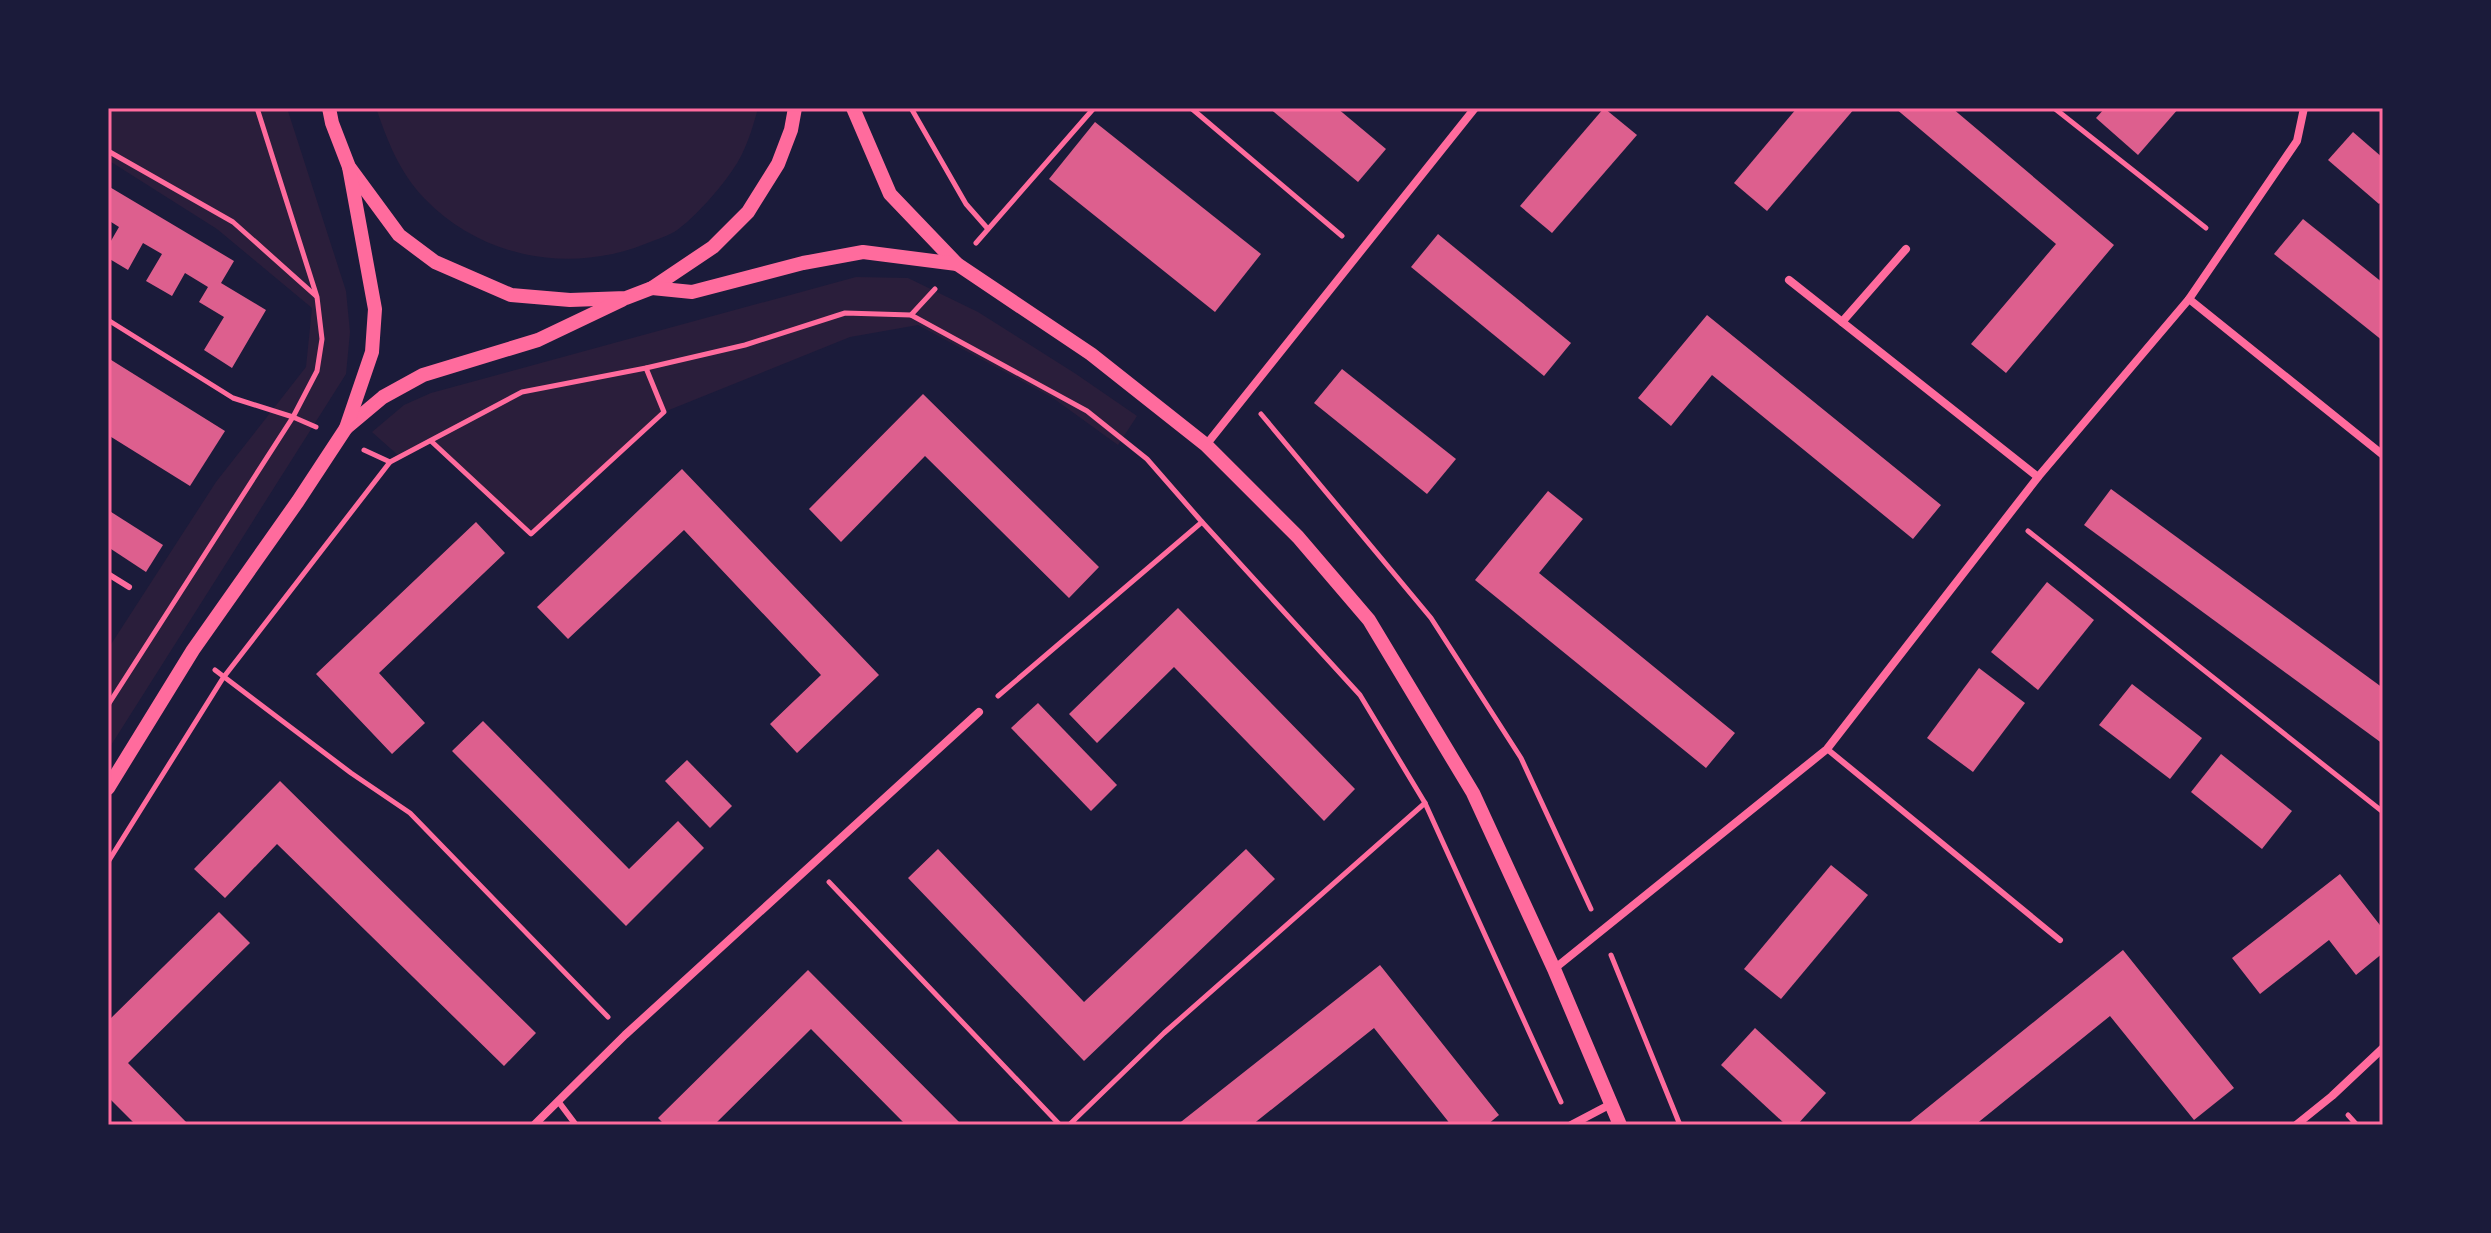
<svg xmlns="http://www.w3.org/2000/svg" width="2491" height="1233" font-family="'Public Sans',sans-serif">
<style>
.green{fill:#2a1e3b}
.building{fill:#dd5f8e}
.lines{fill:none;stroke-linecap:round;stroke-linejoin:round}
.path{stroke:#ff6b9d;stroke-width:5}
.service{stroke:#ff6b9d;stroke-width:6}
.minor{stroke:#ff6b9d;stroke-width:8}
.tertiary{stroke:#ff6b9d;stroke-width:14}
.neatline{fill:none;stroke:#ff6b9d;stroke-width:3}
</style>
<rect width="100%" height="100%" fill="#1b1b3a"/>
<g class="green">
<path d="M108,108H287L346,291L350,332L346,374L108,750V649L216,482L306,367L312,308L217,229L108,160Z"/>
<path d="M376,108H758C754,123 749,140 742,154C732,176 694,220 674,232C665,237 654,240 645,244C569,274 482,258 425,199C399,172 388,142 376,108Z"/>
<path d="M856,277L908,278L978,312L1076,374L1137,416L1118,445L1053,398L918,325L850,337L664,412L531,534L431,441L400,457L372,432L404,405L431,393Z"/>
</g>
<g class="building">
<path d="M1269,108H1337L1386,149L1358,182Z"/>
<path d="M1604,108L1637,135L1552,233L1520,206Z"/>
<path d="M1797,108H1855L1767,211L1734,183Z"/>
<path d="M1895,108H1952L2114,245L2006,373L1971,344L2056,244Z"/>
<path d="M2105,108H2179L2138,155L2096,118Z"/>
<path d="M1095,122L1261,254L1215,312L1049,179Z"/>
<path d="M2353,132L2383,158V200L2379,204L2328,160Z"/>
<path d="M108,186L234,261L221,283L266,310L232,368L204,350L224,317L199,302L208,287L185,273L172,296L146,281L162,254L143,243L128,270L108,258V246L119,227L108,220Z"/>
<path d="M2303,219L2383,283V341L2274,254Z"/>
<path d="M1438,234L1571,343L1544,376L1411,267Z"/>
<path d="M1707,315L1941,505L1913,539L1712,375L1671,426L1638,398Z"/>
<path d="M108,358L225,431L190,486L108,435Z"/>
<path d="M1342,369L1456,459L1427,494L1314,403Z"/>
<path d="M923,394L1099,567L1069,598L925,456L841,542L809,509Z"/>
<path d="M682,469L879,675L797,753L770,724L821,675L684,530L568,639L537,607Z"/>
<path d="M2111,489L2383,688V744L2084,525Z"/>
<path d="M1548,491L1583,519L1539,573L1735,733L1706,768L1475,580Z"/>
<path d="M108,510L163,545L146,572L108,547Z"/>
<path d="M476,522L505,553L379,673L425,723L392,754L316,674Z"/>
<path d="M2047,582L2094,620L2038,690L1991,652Z"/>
<path d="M1178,608L1355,789L1324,821L1174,667L1097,743L1069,714Z"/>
<path d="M1979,668L2025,703L1973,772L1927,738Z"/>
<path d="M2132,684L2202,738L2170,779L2099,725Z"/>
<path d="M1038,703L1117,785L1091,811L1011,728Z"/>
<path d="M483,721L629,869L678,821L704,848L626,926L452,751Z"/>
<path d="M2221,754L2292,811L2262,849L2191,792Z"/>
<path d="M687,760L732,806L710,828L665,781Z"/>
<path d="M280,781L536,1033L504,1066L277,844L225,898L194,869Z"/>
<path d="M938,849L1084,1002L1246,849L1275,879L1084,1061L908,878Z"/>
<path d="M1831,865L1868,895L1781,999L1744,969Z"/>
<path d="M2340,874L2383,929V953L2356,975L2329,940L2260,994L2232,958Z"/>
<path d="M219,912L250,943L128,1063L189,1125H136L108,1097V1021Z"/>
<path d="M2123,950L2234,1088L2194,1120L2110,1016L1975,1125H1906Z"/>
<path d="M1380,965L1499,1115L1487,1125H1451L1374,1028L1252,1125H1177Z"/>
<path d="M808,970L962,1125H906L811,1029L714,1125H665L658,1118Z"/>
<path d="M1755,1028L1826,1093L1797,1125H1786L1721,1065Z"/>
</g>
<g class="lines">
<g class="path">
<path d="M911,108L966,204L988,229"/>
<path d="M1191,108L1342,236"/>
<path d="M2054,108L2206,228"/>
<path d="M108,151L233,222L316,296"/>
<path d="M976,243L1094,108"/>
<path d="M911,315L1087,411L1147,459L1202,522L1360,695L1425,803L1561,1102"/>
<path d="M108,320L233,398L293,417L316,427"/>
<path d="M1261,414L1431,618L1521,758L1591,909"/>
<path d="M431,441L531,534L664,412L646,368"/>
<path d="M364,450L390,462"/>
<path d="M2028,531L2383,812"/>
<path d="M215,670L351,773L410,813L608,1017"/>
<path d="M998,696L1202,522"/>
<path d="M108,705L293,417L317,371L322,339L317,297L257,108"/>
<path d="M108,862L223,678L390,462L522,392L646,368L745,345L845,313L911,315L935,289"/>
<path d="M829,882L1060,1125"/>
<path d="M1611,955L1680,1125"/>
<path d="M2348,1115L2357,1125"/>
<path d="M1069,1125L1164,1033L1425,803"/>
</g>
<g class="service">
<path d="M108,574L129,587"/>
<path d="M1827,749L2060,940"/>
<path d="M558,1101L576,1125"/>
</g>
<g class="minor">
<path d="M1789,280L2038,477"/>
<path d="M2189,299L2383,455"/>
<path d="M1842,322L1906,249"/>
<path d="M1206,445L1475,108"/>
<path d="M1554,969L1827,749L2038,477L2189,299L2297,141L2304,108"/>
<path d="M534,1125L625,1035L979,712"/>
<path d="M1571,1125L1611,1104"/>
<path d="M2296,1125L2332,1096L2383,1048"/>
</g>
<g class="tertiary">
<path d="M329,108L332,123L349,167L399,235L435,262L511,295L570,300L626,298L652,288L713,247L748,212L778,164L791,130L795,108"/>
<path d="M853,108L890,194L957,264L1091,354L1206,445L1298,537L1369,620L1473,793L1554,969L1620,1125"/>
<path d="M652,288L692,292L803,263L863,252L957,264"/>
<path d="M346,428L383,397L423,375L538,340L622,300"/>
<path d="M108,788L193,650L298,501L346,428L372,352L375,309L349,167"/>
</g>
</g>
<rect width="2491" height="1233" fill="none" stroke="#1b1b3a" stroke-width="220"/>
<rect x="110" y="110" width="2271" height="1013" class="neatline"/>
</svg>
